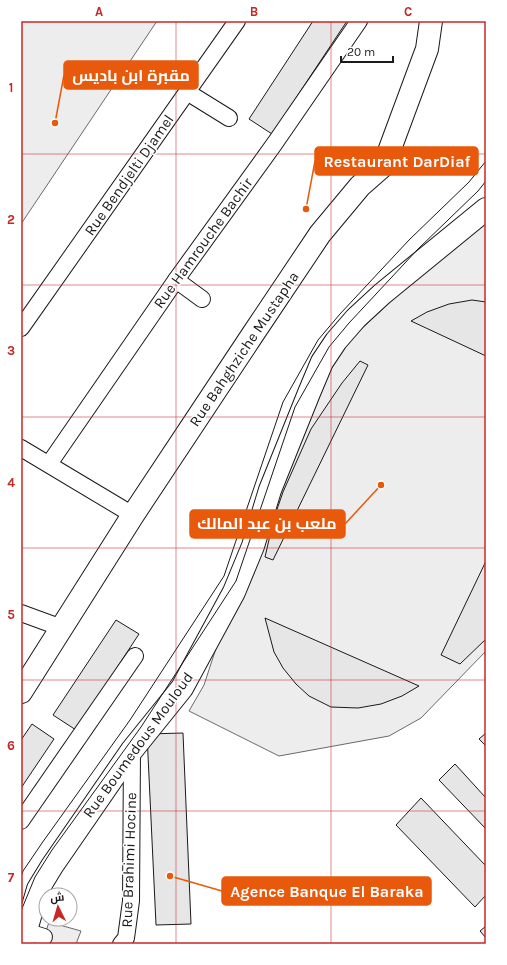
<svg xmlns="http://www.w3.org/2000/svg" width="507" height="965" font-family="Karla,Cairo,sans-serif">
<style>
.built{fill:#ededed;stroke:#6a6a6a}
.building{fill:#e6e6e6;stroke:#1a1a1a}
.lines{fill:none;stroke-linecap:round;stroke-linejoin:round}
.street-casing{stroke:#1a1a1a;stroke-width:18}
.secondary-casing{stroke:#1a1a1a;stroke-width:24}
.street{stroke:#fff;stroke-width:16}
.secondary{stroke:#fff;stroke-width:22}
.tram{stroke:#1a1a1a;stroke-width:1}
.grid{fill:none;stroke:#c62828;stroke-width:1;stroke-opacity:0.55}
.labels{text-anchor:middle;stroke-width:3;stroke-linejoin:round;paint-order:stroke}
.street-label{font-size:15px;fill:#1a1a1a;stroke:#fff}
.leader{fill:none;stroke:#e8590c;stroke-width:1.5}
.callout-dot{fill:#e8590c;stroke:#fff;stroke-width:1.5}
.callout{fill:#e8590c;stroke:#e8590c;stroke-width:1.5}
.callout-label{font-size:16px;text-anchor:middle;font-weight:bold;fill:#fff}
.neatline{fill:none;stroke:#c62828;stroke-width:1.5}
.grid-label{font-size:13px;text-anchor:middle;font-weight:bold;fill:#c62828}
</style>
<rect width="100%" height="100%" fill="#fff"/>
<g class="built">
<path d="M21,21H157L21,224Z"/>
<path d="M486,218V651L421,718L389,736L279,756L189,711L204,685L240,575L340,349L447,249Z"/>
<path d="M49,922L81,931L76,944H42Z"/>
</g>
<g class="building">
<path d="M313,21H347L272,134L249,119Z"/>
<path d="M472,300L486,302V356L411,321L427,312L449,304Z"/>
<path d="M360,361L368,365L273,560L265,557L274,518L283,492L311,429L342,383Z"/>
<path d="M486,561V639L460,664L441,655Z"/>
<path d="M265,618L419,686L402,696L381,704L358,708L331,707L309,696L296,684L283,668L274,652Z"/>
<path d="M116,620L139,634L76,730L53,715Z"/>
<path d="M32,724L54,739L21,788V740Z"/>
<path d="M183,733L191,924L156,925L147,734Z"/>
<path d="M486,733V746L479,739Z"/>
<path d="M455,764L486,798V829L439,780Z"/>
<path d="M421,798L486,866V895L475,907L396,825Z"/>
<path d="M486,926V938L480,931Z"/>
</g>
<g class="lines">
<defs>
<g id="street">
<path d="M187,92L229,118"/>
<path d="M176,280L202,299"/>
<path d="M21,328L237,21"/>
<path d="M21,448L133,515"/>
<path d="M49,464L176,280L275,143L359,21"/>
<path d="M21,613L62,628"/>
<path d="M21,821L135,656"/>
<path d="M25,931L44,937"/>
<path d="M121,944L126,938L131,901L132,750"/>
</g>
<g id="secondary">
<path d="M21,692L133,515L253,334L320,234L360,186L384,165L427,49L431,21"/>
<path d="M22,944L38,889L52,866L132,750L182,688L234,592L253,546L270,490L309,393L322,362L336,341L356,318L382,294L486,209"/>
</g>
</defs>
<use href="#street" class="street-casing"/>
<use href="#secondary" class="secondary-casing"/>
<use href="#street" class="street"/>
<use href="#secondary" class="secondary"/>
<g class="tram">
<path d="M21,877L23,871L42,843L130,720L224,576L283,402L318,340L340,314L409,240L469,182L486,161"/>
<path d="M21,911L35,877L52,850L141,727L236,581L295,407L329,347L349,323L418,249L478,191L486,181"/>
</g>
</g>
<path class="grid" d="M176,21V944M331,21V944M21,154H486M21,285H486M21,417H486M21,548H486M21,680H486M21,811H486"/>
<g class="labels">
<g class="street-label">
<text transform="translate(129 175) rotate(-55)" y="5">Rue Bendjelti Djamel</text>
<text transform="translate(203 243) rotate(-54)" y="5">Rue Hamrouche Bachir</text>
<text transform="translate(244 349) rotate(-56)" y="5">Rue Bahghziche Mustapha</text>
<text transform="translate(138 745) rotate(-54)" y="5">Rue Boumedous Mouloud</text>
<text transform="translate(129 860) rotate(-88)" y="5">Rue Brahimi Hocine</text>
</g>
</g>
<path class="leader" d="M55 123L64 75M306 209L315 161M381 485L345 524M170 876L222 891"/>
<g class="callout-dot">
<circle cx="55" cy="123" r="4"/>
<circle cx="306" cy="209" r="4"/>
<circle cx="381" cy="485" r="4"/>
<circle cx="170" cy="876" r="4"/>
</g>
<g class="callout">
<rect x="64" y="61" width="134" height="28" rx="4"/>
<rect x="315" y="147" width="163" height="28" rx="4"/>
<rect x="190" y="510" width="155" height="28" rx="4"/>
<rect x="222" y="877" width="209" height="28" rx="4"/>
</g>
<g class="callout-label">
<text x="131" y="81">مقبرة ابن باديس</text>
<text x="397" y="167">Restaurant DarDiaf</text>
<text x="267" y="529">ملعب بن عبد المالك</text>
<text x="327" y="897">Agence Banque El Baraka</text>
</g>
<rect width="507" height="965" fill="none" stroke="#ffffff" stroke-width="44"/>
<g transform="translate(58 907) rotate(355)"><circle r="19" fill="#ffffff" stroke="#a3a3a3"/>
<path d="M0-3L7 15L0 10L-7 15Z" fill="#c62828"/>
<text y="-6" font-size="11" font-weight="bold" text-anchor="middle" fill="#1a1a1a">ش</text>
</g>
<path d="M341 56v6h52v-6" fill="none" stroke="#1a1a1a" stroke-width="2"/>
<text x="347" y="56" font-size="12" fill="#1a1a1a" stroke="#ffffff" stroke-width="3" paint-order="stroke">20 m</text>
<rect x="22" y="22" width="463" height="921" class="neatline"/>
<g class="grid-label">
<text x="99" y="16">A</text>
<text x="254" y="16">B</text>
<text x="408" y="16">C</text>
<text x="11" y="92">1</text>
<text x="11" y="224">2</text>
<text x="11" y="355">3</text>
<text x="11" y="487">4</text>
<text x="11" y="619">5</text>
<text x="11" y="750">6</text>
<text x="11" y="882">7</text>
</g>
</svg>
